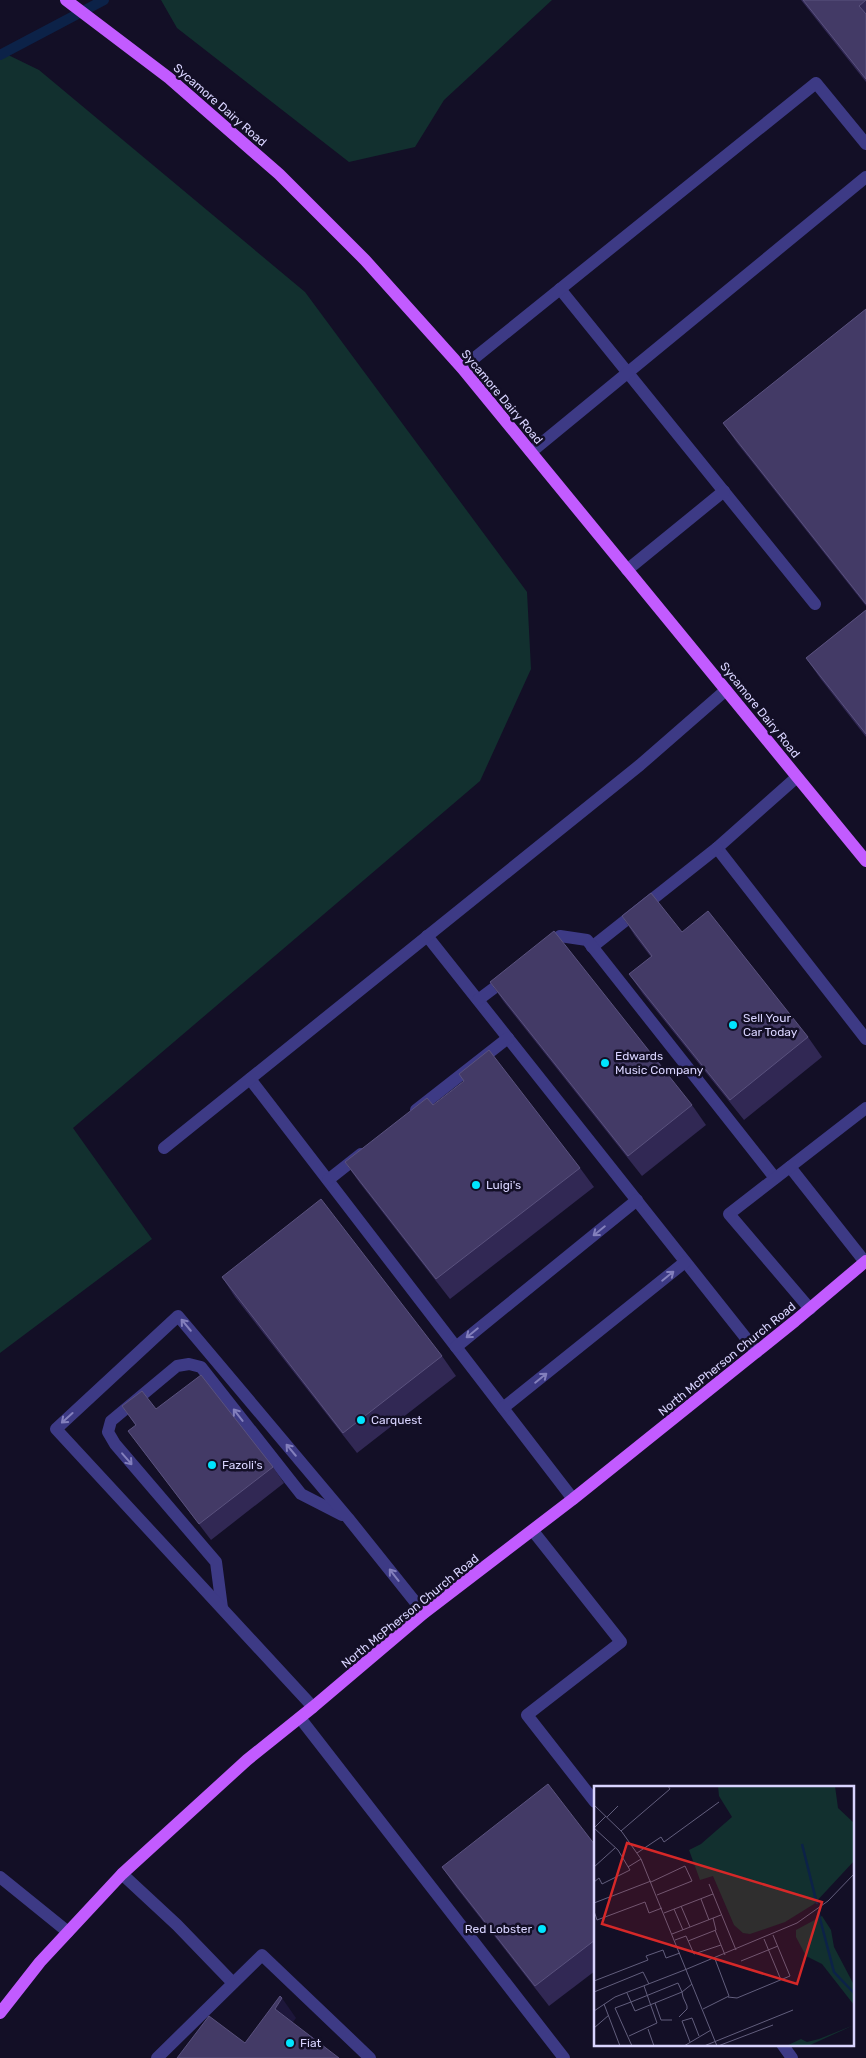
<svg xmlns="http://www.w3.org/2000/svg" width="866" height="2058" font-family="Rubik,sans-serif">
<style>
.green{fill:#12302f}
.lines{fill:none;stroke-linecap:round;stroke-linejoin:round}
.stream{stroke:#0c2248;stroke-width:10}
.minor{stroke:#3d3a85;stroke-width:12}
.major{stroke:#c25bff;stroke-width:12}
.wall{fill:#312854}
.shaded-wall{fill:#1d163a}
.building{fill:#433a66;stroke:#5a527e}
.oneway{stroke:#837fbc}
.poi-dot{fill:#00e5ff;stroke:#130f26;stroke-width:2}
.labels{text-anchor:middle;stroke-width:5;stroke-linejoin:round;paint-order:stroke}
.street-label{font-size:12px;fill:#d9d4ff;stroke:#130f26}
.poi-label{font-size:12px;fill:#d9d4ff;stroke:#130f26;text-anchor:start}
.inset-river{fill:none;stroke:#0c2248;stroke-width:2.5}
.inset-road{fill:none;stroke:#625e7d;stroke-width:1}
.view{fill:#d62828;fill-opacity:0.15;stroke:#d62828;stroke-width:2.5}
.inset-edge{fill:none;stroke:#d9d4ff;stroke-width:2.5}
</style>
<rect width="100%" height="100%" fill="#130f26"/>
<g class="green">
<path d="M161,0H552L444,100L415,147L349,162L177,28Z"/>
<path d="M0,51L39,70L305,292L527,592L531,669L480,781L73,1128L152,1239L0,1353Z"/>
</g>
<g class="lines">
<path class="stream" d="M0,55L104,0"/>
<g class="minor">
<path d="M560,289L815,604"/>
<path d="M462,368L816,83L866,144"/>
<path d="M531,452L866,177"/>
<path d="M627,570L724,491"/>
<path d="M797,777L717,848L866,1039"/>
<path d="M427,936L757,1352"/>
<path d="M592,947L717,848"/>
<path d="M545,948L560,936L587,940L775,1178"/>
<path d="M478,1000L506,979"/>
<path d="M250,1079L573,1499"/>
<path d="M416,1110L508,1038"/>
<path d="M164,1148L640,765L726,690"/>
<path d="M790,1167L865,1262"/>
<path d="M328,1180L361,1154"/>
<path d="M810,1309L729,1214L866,1108"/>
<path d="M456,1347L637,1200"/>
<path d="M503,1408L685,1262"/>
<path d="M533,1531L621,1642L527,1715L595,1802"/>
<path d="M222,1608L216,1562L115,1444L108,1432L111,1421L177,1366L189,1364L201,1367L301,1494L342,1515"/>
<path d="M313,1707L56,1429L178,1316L348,1518L424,1613"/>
<path d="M300,1718L564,2058"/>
<path d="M122,1874L177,1925L233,1983"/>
<path d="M0,1877L68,1932"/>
<path d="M782,2044L792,2058"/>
<path d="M157,2058L262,1955L370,2058"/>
</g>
<g class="major">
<path d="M66,0L169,78L279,174L365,260L462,368L866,861"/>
<path d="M0,2013L40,1962L122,1874L247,1760L313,1707L424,1613L573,1499L795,1321L866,1261"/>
</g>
</g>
<g class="wall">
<path d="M801,0H866V82Z"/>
<path d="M866,309V606L737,443L723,423Z"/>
<path d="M866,610V737L820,678L806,658Z"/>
<path d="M622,916L682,932L808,1037L822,1057L744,1120L643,994L629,974L651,957L635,936Z"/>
<path d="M490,982L692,1105L706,1125L642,1176L504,1002Z"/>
<path d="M433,1105L580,1168L594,1187L450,1299L359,1182L345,1162Z"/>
<path d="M222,1277L442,1356L456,1376L357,1453L235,1297Z"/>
<path d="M122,1406L156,1409L273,1467L284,1483L211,1540L140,1447L128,1431L136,1426Z"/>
<path d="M595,1845V1971L549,2006L456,1887L442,1867Z"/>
</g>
<path class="shaded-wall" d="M282,1998L296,2018L288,2029L275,2009Z"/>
<g class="building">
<path d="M803,0H866L859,6L866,14V79Z"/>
<path d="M866,309V604L723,423Z"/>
<path d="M866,610V734L806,658Z"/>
<path d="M651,893L682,932L708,911L808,1037L730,1100L629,974L652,956L622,916Z"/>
<path d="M554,931L692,1105L628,1156L490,982Z"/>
<path d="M489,1050L580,1168L436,1279L345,1162L427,1098L433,1105L464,1081L459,1074Z"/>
<path d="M321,1199L442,1356L343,1433L222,1277Z"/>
<path d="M201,1375L273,1467L199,1524L128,1431L136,1425L122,1406L142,1391L156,1409Z"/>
<path d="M548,1784L595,1845V1940L535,1986L442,1867Z"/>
<path d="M280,1996L282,1998L275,2009L339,2058H177L209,2016L245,2043Z"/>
</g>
<defs><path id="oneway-shaft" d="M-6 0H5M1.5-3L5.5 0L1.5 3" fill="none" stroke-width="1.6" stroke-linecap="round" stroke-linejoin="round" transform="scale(1.25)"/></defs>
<g class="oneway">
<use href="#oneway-shaft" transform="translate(599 1231) rotate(141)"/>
<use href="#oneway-shaft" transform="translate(668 1276) rotate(-39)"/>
<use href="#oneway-shaft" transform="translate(186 1325) rotate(-130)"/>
<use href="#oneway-shaft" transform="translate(472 1333) rotate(141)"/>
<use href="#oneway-shaft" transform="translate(541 1378) rotate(-39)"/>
<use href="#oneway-shaft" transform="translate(238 1415) rotate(-128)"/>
<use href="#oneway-shaft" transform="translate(67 1418) rotate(138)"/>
<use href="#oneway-shaft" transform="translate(291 1450) rotate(-130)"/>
<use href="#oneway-shaft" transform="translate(127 1459) rotate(49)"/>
<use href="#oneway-shaft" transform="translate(394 1575) rotate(-128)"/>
</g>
<g class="poi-dot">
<circle cx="733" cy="1025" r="5"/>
<circle cx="605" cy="1063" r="5"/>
<circle cx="476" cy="1185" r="5"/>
<circle cx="361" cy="1420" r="5"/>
<circle cx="212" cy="1465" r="5"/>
<circle cx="542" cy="1929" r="5"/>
<circle cx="290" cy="2043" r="5"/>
</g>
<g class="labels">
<g class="street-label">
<text transform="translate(220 105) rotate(41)" y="4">Sycamore Dairy Road</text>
<text transform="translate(502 397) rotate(50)" y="4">Sycamore Dairy Road</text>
<text transform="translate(760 710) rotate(51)" y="4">Sycamore Dairy Road</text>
<text transform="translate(727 1359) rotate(-39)" y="4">North McPherson Church Road</text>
<text transform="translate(410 1611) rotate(-39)" y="4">North McPherson Church Road</text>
</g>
<g class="poi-label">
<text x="743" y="1022">Sell Your<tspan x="743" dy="14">Car Today</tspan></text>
<text x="615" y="1060">Edwards<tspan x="615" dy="14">Music Company</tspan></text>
<text x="486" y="1189">Luigi's</text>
<text x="371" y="1424">Carquest</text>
<text x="222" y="1469">Fazoli's</text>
<text x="532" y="1933" text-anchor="end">Red Lobster</text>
<text x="300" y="2047">Fiat</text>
</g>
</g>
<g transform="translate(594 1786)">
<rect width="260" height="260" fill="#130f26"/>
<path d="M124,0H241L244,22L260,37V75L220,118L191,136L156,148L149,147L140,139L119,90L106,94L95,64L107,58L138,31L125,10ZM228,130L237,144L240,161L260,199V219L228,178L212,170L202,151V144ZM260,239L214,260H192L207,253L213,256L225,253Z" fill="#12302f"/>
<path class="inset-river" d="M208,58L223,118M224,125L240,186L260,207"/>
<path class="inset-road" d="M0,19L28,46L47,73L123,260M13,31L24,20M0,42L24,64L36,84L8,98L5,92L0,96M0,42L12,30M27,45L76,3L74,0M43,67L67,51L70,56L125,16M0,81L21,62M34,81L47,73M57,96L91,80L98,95L63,109M115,98L142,164M107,113L115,134M0,117L57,95M87,120L96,141M80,123L89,144M0,125L3,134L51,116L55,127L68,122M70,127L119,108M121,144L127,159M78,148L127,129M170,153L187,194M81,154L92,150L100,168L127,159L131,169M94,155L122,144L119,132M147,175L184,160M93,183L203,137L234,115L260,88M0,195L54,174L52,170L69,164L72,172L86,167M0,206L49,186L55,198M33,207L37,216L21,222L38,260M134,211L143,212L196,190L179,149M61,217L67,234H78M10,218L26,260M109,223L135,210L121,173M0,225L21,211L93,183M85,231L93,223V220L89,211L88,206L84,197L37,216L41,225L88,206L98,198M0,242L15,229M54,243L60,260M35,250L63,237L50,200M96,256L88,235L98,232L105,250M90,260L117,244M110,260L199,224M124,260L179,239"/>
<path class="view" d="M33,57L228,116L203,198L8,138Z"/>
<rect width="260" height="260" class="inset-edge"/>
</g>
</svg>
